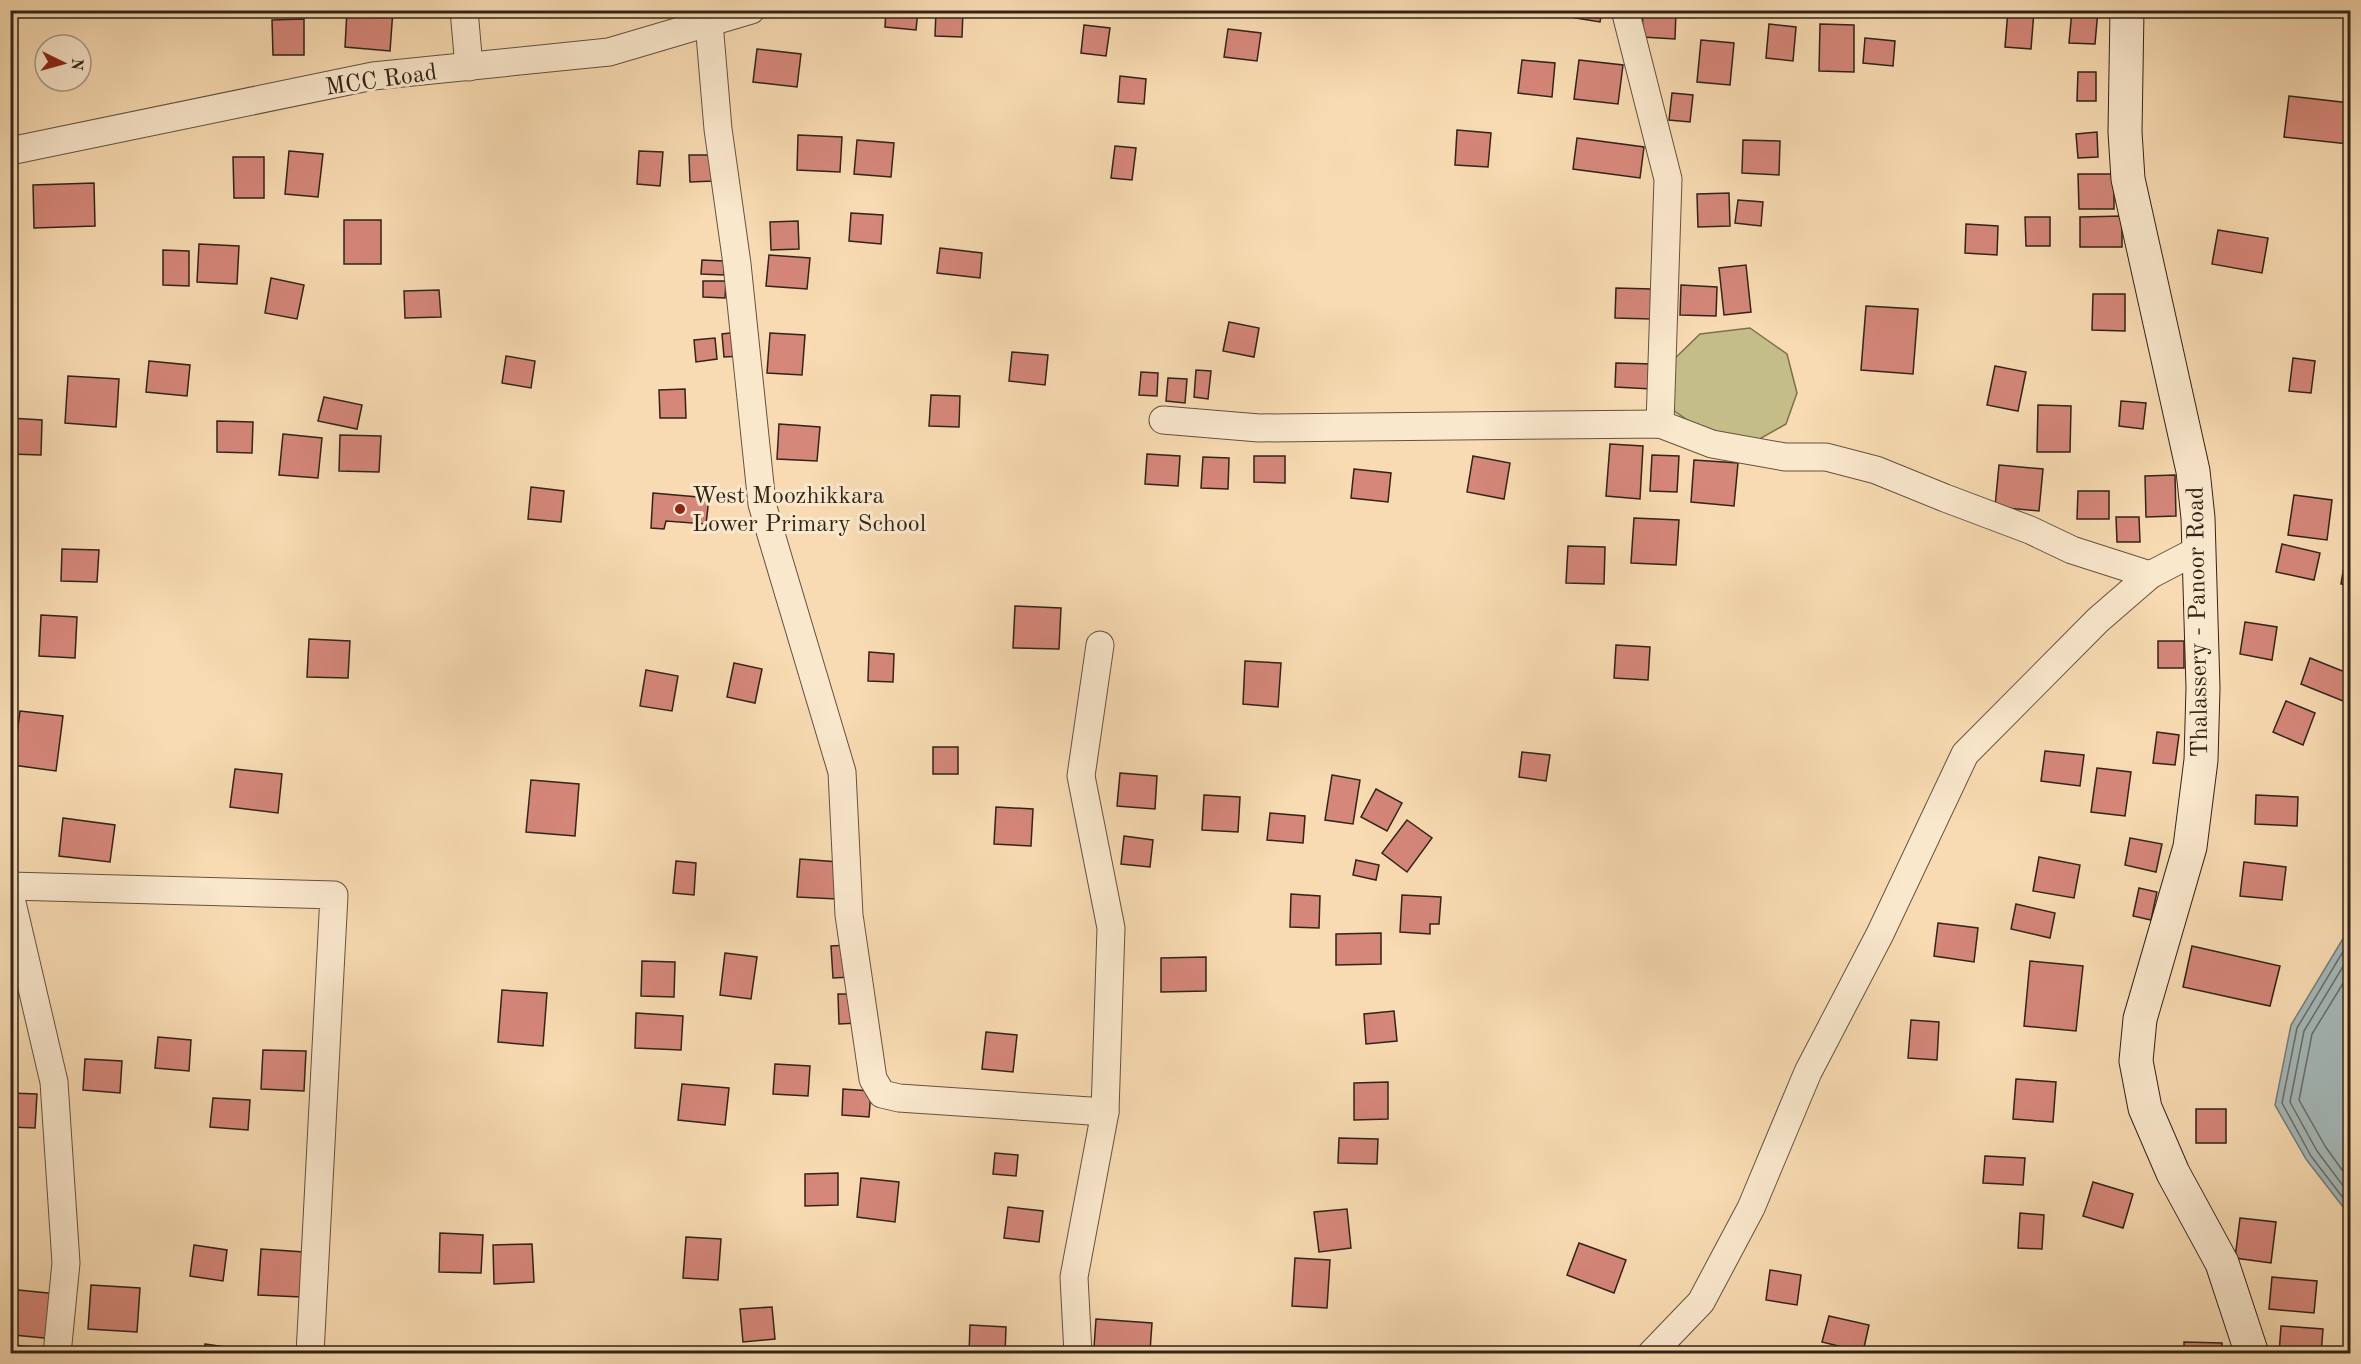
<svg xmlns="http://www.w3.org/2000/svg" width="2361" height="1364" font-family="'Old Standard TT',serif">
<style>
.green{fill:#c5bd87;stroke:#7b7050;stroke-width:1.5}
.water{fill:#a4b8b9;stroke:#767d79;stroke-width:1.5}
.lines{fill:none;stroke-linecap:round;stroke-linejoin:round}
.shore{stroke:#6a6e69;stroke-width:1.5}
.building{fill:#d5877a;stroke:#312419;stroke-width:1.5}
.street-casing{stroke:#63523f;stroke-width:29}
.secondary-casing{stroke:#312419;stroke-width:35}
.street{stroke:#fae8cd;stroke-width:27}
.secondary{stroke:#fae8cd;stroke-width:33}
.poi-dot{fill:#8f2418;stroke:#fae8cd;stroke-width:2}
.labels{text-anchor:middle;stroke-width:6;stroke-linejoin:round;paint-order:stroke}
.street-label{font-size:24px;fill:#312419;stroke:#fae8cd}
.poi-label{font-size:24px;fill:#312419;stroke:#fae8cd;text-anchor:start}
</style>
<rect width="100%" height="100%" fill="#f8dbb2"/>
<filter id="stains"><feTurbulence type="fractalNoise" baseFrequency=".00333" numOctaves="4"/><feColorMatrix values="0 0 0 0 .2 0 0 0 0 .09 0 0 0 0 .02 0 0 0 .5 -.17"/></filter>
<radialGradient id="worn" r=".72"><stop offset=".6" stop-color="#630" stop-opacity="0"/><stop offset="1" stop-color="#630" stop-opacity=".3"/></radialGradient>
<path class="green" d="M1750,328L1787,354L1797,393L1786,424L1749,445L1705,432L1670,408L1667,366L1700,334Z"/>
<path class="water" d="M2350,927V1216L2306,1159L2275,1105L2291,1025Z"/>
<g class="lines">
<g class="shore">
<path d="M2350,940L2297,1028L2282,1103L2311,1156L2350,1207"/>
<path d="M2350,955L2304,1031L2290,1102L2317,1151L2350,1195"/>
<path d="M2350,972L2312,1034L2299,1100L2325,1146L2350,1181"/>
</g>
</g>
<g class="building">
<path d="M347,10H393L390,51L345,47Z"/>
<path d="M886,10H918L916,30L885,27Z"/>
<path d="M936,10H963L962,37L935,36Z"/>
<path d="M1577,10H1602L1600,22L1575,18Z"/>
<path d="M1643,10H1676L1675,39L1642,37Z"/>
<path d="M2008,10L2034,11L2031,49L2005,47Z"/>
<path d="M2072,10H2098L2095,44L2069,43Z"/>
<path d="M304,19V55H273L272,20Z"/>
<path d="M1769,24L1796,27L1793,61L1766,58Z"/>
<path d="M1820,24L1854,25V72L1819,71Z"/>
<path d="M1084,25L1110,28L1106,56L1081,53Z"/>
<path d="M1228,29L1261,33L1257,61L1224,57Z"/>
<path d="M1865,38L1895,41L1893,66L1863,63Z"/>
<path d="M1701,40L1734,43L1730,85L1697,82Z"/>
<path d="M757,49L801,54L797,87L753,82Z"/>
<path d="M1522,60L1555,63L1552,97L1518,93Z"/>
<path d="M1579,60L1623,65L1618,104L1574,99Z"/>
<path d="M2078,72H2096V101H2077Z"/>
<path d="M1120,76L1146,79L1144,104L1118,102Z"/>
<path d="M1672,93L1693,95L1690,122L1669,120Z"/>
<path d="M2289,96L2350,103L2348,144L2284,137Z"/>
<path d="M1457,130L1491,133L1488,167L1455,165Z"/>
<path d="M2097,132L2098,157L2078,158L2076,134Z"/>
<path d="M798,135L842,137L840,172L797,170Z"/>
<path d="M1577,138L1644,147L1640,178L1573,169Z"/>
<path d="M857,140L894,143L891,177L854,174Z"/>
<path d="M1743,140L1780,141L1779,175L1742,173Z"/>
<path d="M1115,146L1136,148L1132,180L1111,178Z"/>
<path d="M289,151L323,154L318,197L285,194Z"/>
<path d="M639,151L663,152L660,186L637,184Z"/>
<path d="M689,155H714V181L690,182Z"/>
<path d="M233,157H264V198H234Z"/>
<path d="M2078,174H2114V209H2079Z"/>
<path d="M94,183L95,226L34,228L33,185Z"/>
<path d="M1729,193L1730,226L1698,227L1697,194Z"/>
<path d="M1738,200L1763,202L1761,226L1735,223Z"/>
<path d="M851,213L883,215L881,244L849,241Z"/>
<path d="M2122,216V247H2080V217Z"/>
<path d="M2025,217H2050V246H2026Z"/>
<rect x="344" y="220" width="37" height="44"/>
<path d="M798,221L799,249L771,250L770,222Z"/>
<path d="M1966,224L1998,226L1997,255L1965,253Z"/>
<path d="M2218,230L2268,238L2262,273L2212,264Z"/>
<path d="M199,244L239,246L237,284L197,282Z"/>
<path d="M940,248L982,253L980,278L937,273Z"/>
<path d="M163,250L189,251V286L163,285Z"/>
<path d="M769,255L810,258L807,289L766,286Z"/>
<path d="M702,260L724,261V275L701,274Z"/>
<path d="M1746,265L1751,312L1724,315L1719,268Z"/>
<path d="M271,278L304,285L297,319L265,313Z"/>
<path d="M703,281H726L725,298L703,297Z"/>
<path d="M1681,285L1717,287L1716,316L1680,315Z"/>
<path d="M1616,288L1652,289L1651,319L1615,318Z"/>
<path d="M439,290L441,317L405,318L404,291Z"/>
<path d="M2093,294H2125V331L2092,330Z"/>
<path d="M1866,306L1918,309L1913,374L1861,370Z"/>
<path d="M10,315H16L11,370H10Z"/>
<path d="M1229,322L1259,328L1254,357L1223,351Z"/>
<path d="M738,332L741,356L724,357L722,334Z"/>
<path d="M770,333L805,335L802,375L767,373Z"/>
<path d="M715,338L717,359L696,362L694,340Z"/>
<path d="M1012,352L1048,355L1045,385L1009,381Z"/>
<path d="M506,356L535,361L531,388L502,383Z"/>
<path d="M2293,358L2315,361L2311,393L2289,391Z"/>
<path d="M149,361L190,365L187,396L146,392Z"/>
<path d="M1616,363L1653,364L1652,389L1615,387Z"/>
<path d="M1995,366L2026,372L2018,411L1987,405Z"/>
<path d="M1196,370L1211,371L1208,399L1194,397Z"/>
<path d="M1141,372L1158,373L1157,396L1139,395Z"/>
<path d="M68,376L119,379L116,427L65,423Z"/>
<path d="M1168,378L1187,379L1185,403L1166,401Z"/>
<path d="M685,389L686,418H660L659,390Z"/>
<path d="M931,395L960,396L959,427L929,426Z"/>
<path d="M324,397L362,405L357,429L318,421Z"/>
<path d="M2121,401L2146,403L2143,429L2119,426Z"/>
<path d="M2038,405L2071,406L2070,452H2037Z"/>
<path d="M10,418L42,420L41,455L10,454Z"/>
<path d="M217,421L253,422L252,453L217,452Z"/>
<path d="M779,424L820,427L817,461L777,459Z"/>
<path d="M283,434L322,438L318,478L279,475Z"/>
<path d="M340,435L381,436L379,472L339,471Z"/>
<path d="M1610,444L1643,446L1640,499L1606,496Z"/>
<path d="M1147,454L1180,456L1178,486L1145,484Z"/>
<path d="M1652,455L1679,456L1677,492L1650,491Z"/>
<path d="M1254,456H1285V483L1254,482Z"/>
<path d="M1473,456L1510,463L1504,499L1467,492Z"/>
<path d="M1203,457L1229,458L1228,489L1201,488Z"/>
<path d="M1694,460L1738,463L1734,506L1691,502Z"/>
<path d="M1999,465L2043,469L2039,511L1995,507Z"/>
<path d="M1354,469L1391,473L1388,502L1351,498Z"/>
<path d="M2175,475L2176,516L2146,517L2145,476Z"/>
<path d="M531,487L564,491L561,522L528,519Z"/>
<path d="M2078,491H2109V519H2077Z"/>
<path d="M653,493L709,498L706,524L666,521L664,529L651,528Z"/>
<path d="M2294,495L2332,500L2327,540L2288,535Z"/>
<path d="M2116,517H2139L2140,542H2117Z"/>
<path d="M1634,518L1679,520L1676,565L1631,563Z"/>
<path d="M2282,544L2320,553L2314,580L2276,572Z"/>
<path d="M1568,546L1605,547L1604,584L1566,583Z"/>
<path d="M62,549L99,550L97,582L61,581Z"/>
<path d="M2346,555L2350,556V586L2341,584Z"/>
<path d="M1015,606L1061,608L1059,649L1013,648Z"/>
<path d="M41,615L77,617L75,658L39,656Z"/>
<path d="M2245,622L2277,627L2272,660L2240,654Z"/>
<path d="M309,639L350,641L348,678L307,677Z"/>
<rect x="2158" y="641" width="26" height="27"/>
<path d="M1616,645L1650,647L1648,680L1614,678Z"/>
<path d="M869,652L894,654L893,682L868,681Z"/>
<path d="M2310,658L2350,674V696L2348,703L2301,684Z"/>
<path d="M1245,661L1281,663L1278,707L1243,704Z"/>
<path d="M734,663L762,669L755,703L727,697Z"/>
<path d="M646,670L678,676L672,711L640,706Z"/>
<path d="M2286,701L2315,713L2303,745L2273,732Z"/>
<path d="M20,711L63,716L56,771L13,765Z"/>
<path d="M2157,732L2179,735L2175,765L2153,763Z"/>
<rect x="933" y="747" width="25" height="27"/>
<path d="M2045,751L2084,755L2080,786L2041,781Z"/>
<path d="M1522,752L1550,755L1546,781L1519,777Z"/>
<path d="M2097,768L2131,772L2125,816L2091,812Z"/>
<path d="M235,769L282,774L278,813L230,807Z"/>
<path d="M1120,773L1157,776L1155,809L1117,806Z"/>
<path d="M1332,775L1360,780L1353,824L1325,820Z"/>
<path d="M531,780L579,784L575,836L526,832Z"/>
<path d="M1376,789L1402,803L1387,831L1361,817Z"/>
<path d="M1204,795L1240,797L1238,832L1202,830Z"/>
<path d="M2256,795L2298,797L2297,826L2255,824Z"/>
<path d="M996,807L1033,809L1031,846L994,844Z"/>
<path d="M1270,813L1305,816L1303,843L1267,840Z"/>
<path d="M63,818L115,825L110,862L59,856Z"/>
<path d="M1407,820L1432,838L1407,872L1382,853Z"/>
<path d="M1124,836L1153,840L1150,867L1121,864Z"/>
<path d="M2130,838L2162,844L2156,872L2125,865Z"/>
<path d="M2039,857L2080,865L2074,898L2033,891Z"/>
<path d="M800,859L839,862L837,899L797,897Z"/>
<path d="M1356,860L1379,865L1376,880L1353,875Z"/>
<path d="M676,861L696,863L694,895L673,893Z"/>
<path d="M2244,862L2286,867L2282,900L2240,896Z"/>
<path d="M2139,888L2157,892L2151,920L2133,916Z"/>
<path d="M1291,894L1320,896L1319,928L1290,927Z"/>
<path d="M1402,895L1441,897L1439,924H1430V934L1400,932Z"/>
<path d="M2016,904L2055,913L2050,938L2011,929Z"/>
<path d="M1938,923L1978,928L1974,962L1934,956Z"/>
<path d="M1381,933V964L1336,965V934Z"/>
<path d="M849,945L851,977L833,978L831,946Z"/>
<path d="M2192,946L2280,966L2270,1006L2183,987Z"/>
<path d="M725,953L757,957L751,999L720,995Z"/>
<path d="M1206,957V991L1161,992V958Z"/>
<path d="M642,961L675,962L674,997L641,996Z"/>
<path d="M2030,961L2083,966L2076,1031L2024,1026Z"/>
<path d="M502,990L547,993L543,1046L498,1042Z"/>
<path d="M838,994H856L857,1023L839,1024Z"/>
<path d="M1394,1011L1397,1041L1366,1044L1364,1014Z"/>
<path d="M636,1013L683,1016L681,1050L635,1048Z"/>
<path d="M1911,1020L1939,1022L1937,1060L1908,1058Z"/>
<path d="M986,1032L1017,1035L1013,1072L982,1069Z"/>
<path d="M158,1037L191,1040L189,1071L155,1068Z"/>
<path d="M263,1050L306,1051L304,1091L261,1089Z"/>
<path d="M85,1059L122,1061L120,1093L83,1090Z"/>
<path d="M775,1064L810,1066L808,1096L773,1094Z"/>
<path d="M2016,1079L2056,1082L2053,1122L2013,1119Z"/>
<path d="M1388,1082V1119L1354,1120V1083Z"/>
<path d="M682,1084L729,1088L725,1125L678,1120Z"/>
<path d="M843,1089L871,1091L869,1117L842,1115Z"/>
<path d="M10,1093L37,1094L35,1128L10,1127Z"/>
<path d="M213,1098L250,1100L248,1130L210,1127Z"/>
<rect x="2196" y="1109" width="30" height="34"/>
<path d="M1339,1138L1378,1139L1377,1164L1338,1163Z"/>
<path d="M995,1153L1018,1155L1016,1176L993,1174Z"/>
<path d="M1985,1156L2025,1158L2023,1185L1983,1183Z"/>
<path d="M838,1173V1205L805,1206V1174Z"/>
<path d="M861,1178L899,1182L895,1222L857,1217Z"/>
<path d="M2093,1182L2133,1194L2123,1228L2083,1216Z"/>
<path d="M1008,1207L1043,1211L1039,1242L1004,1238Z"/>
<path d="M1347,1209L1351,1248L1319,1252L1314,1212Z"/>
<path d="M2020,1213L2044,1215L2042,1249L2018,1248Z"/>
<path d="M2240,1218L2276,1222L2271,1263L2235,1258Z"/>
<path d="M440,1233L483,1235L481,1273L439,1272Z"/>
<path d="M686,1237L721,1239L718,1280L683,1278Z"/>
<path d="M1579,1243L1626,1260L1614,1293L1567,1275Z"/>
<path d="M532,1244L534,1282L494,1284L493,1245Z"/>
<path d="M194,1245L227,1250L223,1281L190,1276Z"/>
<path d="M261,1249L304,1252L301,1297L258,1295Z"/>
<path d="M1295,1258L1330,1260L1327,1308L1292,1306Z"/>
<path d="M1770,1270L1801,1275L1797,1305L1766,1300Z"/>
<path d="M2272,1277L2317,1281L2314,1313L2269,1309Z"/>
<path d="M91,1285L140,1288L137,1332L88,1329Z"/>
<path d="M18,1290L58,1294L54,1339L14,1335Z"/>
<path d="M772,1307L775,1339L743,1342L740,1309Z"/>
<path d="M1829,1316L1869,1325L1863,1352L1822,1342Z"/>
<path d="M1096,1319L1152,1323L1150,1351L1094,1347Z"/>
<path d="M970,1325L1006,1327L1005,1354H969Z"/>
<path d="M2281,1326L2323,1329L2321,1354H2279Z"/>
<path d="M2184,1342L2222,1343V1354H2184Z"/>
<path d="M205,1344L246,1350V1354H204Z"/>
<path d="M13,1345L34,1347L33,1354H13Z"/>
</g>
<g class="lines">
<defs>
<g id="street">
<path d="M464,10L469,67"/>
<path d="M1625,10L1668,179L1660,424"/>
<path d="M709,23L718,129L737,264L762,504L842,772L849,915L873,1079L882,1094L899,1098L1105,1112"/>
<path d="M10,151L373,76L609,52L751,10"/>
<path d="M1163,420L1259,428L1660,424L1712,444L1785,457H1826L1876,470L1945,498L2030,530L2072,550L2150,575"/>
<path d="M10,886L334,895L310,1354"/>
<path d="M10,894L54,1082L66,1263L57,1354"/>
<path d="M1078,1354L1074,1277L1105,1112L1111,928L1081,776L1100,645"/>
<path d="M1651,1354L1701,1302L1751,1208L1808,1072L1880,934L1965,754L2098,620L2150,575L2198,550"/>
</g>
<path id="secondary" d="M2127,10L2125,132L2128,179L2193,471L2198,518L2203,688L2201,760L2190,847L2140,1019L2136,1061L2145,1108L2173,1173L2222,1263L2252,1354"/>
</defs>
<use href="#street" class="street-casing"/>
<use href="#secondary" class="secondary-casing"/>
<use href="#street" class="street"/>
<use href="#secondary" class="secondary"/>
</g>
<circle class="poi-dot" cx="680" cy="509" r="6"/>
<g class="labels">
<g class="street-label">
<text transform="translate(381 79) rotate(-8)" y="8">MCC Road</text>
<text transform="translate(2197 622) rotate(-91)" y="8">Thalassery - Panoor Road</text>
</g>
<g class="poi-label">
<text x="692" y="503">West Moozhikkara<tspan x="692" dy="28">Lower Primary School</tspan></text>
</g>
</g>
<rect width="2361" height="1364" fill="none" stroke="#f8dbb2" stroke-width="36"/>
<rect x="12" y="12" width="2337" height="1340" fill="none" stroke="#312419" stroke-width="3"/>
<rect x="18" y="18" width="2325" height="1328" fill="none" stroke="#312419" stroke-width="1.5"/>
<g transform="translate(63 63) rotate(95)"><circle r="28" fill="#fae8cd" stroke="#aa9a85" stroke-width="1.5"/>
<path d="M0-4.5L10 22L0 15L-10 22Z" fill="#8f2418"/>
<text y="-9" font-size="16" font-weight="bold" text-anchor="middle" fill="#312419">N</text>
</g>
<rect width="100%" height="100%" filter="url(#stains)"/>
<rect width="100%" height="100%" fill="url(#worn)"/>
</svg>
